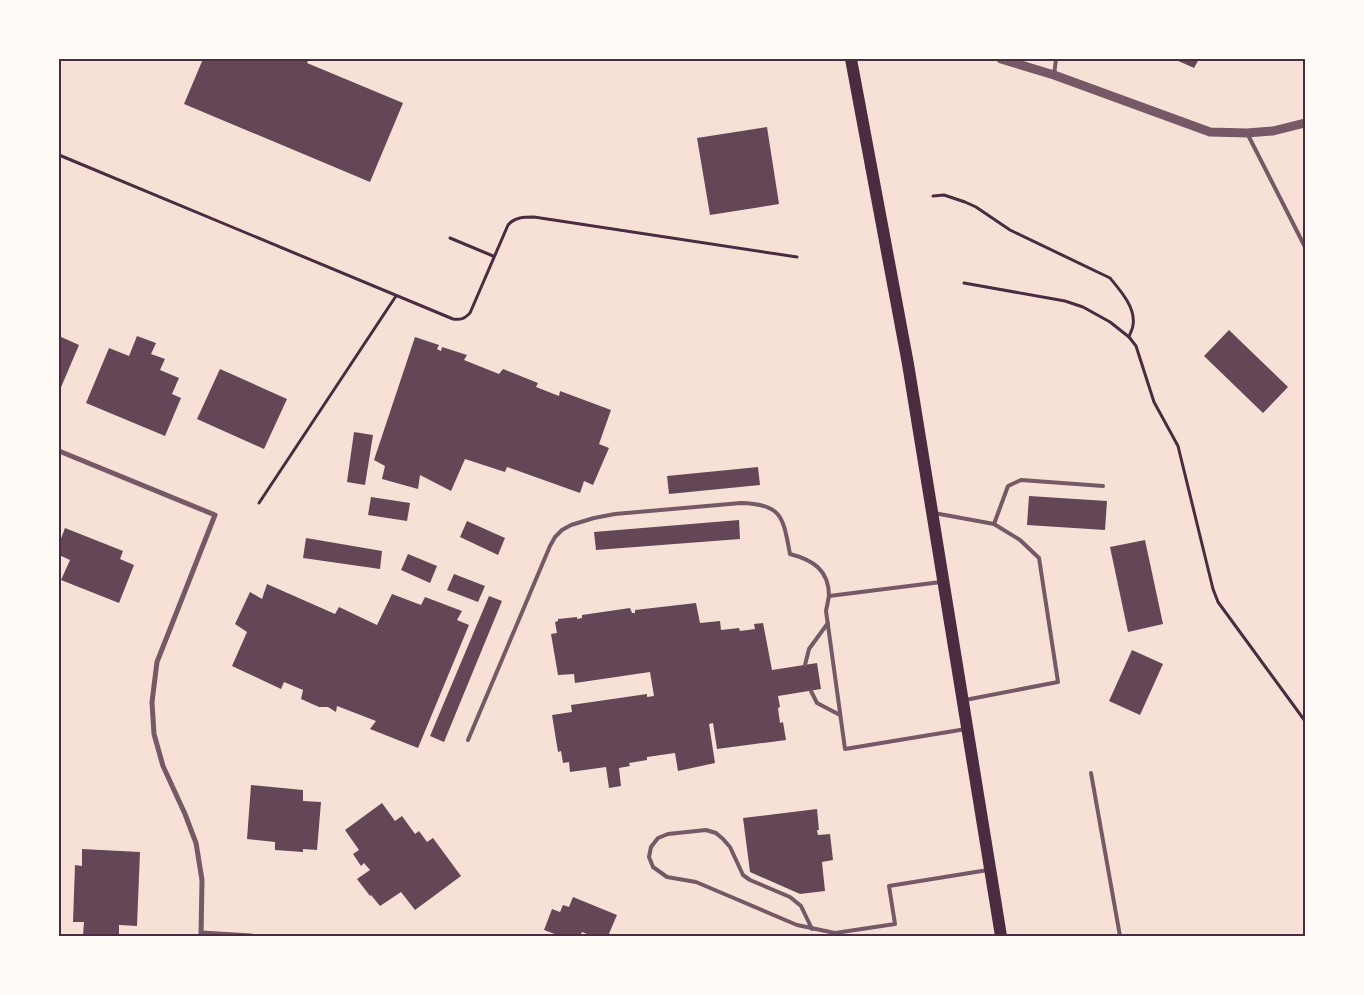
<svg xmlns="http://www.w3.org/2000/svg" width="1364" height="995" font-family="'DejaVu Sans',sans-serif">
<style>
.building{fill:#644757}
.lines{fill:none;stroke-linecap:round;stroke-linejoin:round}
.path{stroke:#4a2c40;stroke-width:3}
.service{stroke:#755966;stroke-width:4}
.minor{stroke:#755966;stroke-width:5}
.tertiary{stroke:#755966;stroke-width:9}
.primary{stroke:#4a2c40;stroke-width:12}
.neatline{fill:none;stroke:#4a2c40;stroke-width:2}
</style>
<rect width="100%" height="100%" fill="#f7e1d7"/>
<g class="building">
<path d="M203,59H309L307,63L403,103L370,182L184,104Z"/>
<path d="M1174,59H1199L1194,68Z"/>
<path d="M767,127L779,204L710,215L697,138Z"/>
<path d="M1229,330L1288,387L1263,413L1204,356Z"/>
<path d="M59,336L79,345L59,392Z"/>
<path d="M137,336L156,343L151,354L165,359L160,370L179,378L172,394L181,398L165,436L86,403L109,348L129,356Z"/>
<path d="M415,337L439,345L437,349L441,351L442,347L467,355L464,360L499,374L503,369L538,383L536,387L559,396L560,391L611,410L599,444L609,448L593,485L584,481L580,493L507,467L505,472L465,459L451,491L420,475L418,489L382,479L385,466L374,460Z"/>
<path d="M220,369L287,399L264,449L197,419Z"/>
<path d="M354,432L373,435L365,485L347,482Z"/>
<path d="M758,467L760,485L669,494L667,476Z"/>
<path d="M1029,496L1107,501L1105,530L1027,525Z"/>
<path d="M371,497L410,503L407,521L368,515Z"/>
<path d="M739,520L740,539L596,550L594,532Z"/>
<path d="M467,521L505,538L498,555L460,537Z"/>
<path d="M65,528L123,551L120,559L134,565L119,603L61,580L70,560L59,555V544Z"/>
<path d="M306,538L382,551L380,569L303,558Z"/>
<path d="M1145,540L1163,624L1128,632L1110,547Z"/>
<path d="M408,554L437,566L430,583L401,570Z"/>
<path d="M454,574L485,586L478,602L447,590Z"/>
<path d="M267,584L335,614L339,607L377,625L392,594L421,605L425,597L462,611L457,620L469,625L418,748L370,729L376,721L337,706L336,712L328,707H319L301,699L303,690L284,682L281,689L232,666L247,632L235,624L250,592L262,599Z"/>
<path d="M489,596L502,601L444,742L430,736Z"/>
<path d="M696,603L700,623L720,621L721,630L739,628L740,631L755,629L754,624L763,623L772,670L817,663L821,689L778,696L780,707L778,708L780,723L783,722L786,740L717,749L713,723L709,724L715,763L678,771L675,753L647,757V760L629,763L630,766L619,768L621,786L609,788L606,767L570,772L569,762L563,763L561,751L558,752L552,715L572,712L571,705L647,694V697L654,696L650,672L575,683L574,674L558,675L551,634L557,633L555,622L558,621V619L577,617V619L582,618V615L630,608L632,613H635V610Z"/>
<path d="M1132,650L1163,664L1140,715L1109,701Z"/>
<path d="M251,785L303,790V801L321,802L317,850L303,849V852L275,850V842L247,839Z"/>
<path d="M382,803L395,821L402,816L415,834L419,831L427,842L433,838L461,876L415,910L401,892L380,906L371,895L370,896L357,879L370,870L364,863L361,866L353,854L359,850L345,830Z"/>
<path d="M817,809L819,830H817L818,835L830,834L833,860L822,862L825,891L800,894L750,872L743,818Z"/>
<path d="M82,849L140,852L137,926L119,925V936H83L84,922H73L75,865L82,866Z"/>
<path d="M573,897L617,915L608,936H592L582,932L580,936H560L544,930L552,909L560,912L563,905L569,907Z"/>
</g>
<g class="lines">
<g class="path">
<path d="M59,155L453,319C461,320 464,319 470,313L508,225C515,217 524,217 534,217L797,257"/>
<path d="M933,196L944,195L965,202L976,207L1010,230L1110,278C1120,290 1136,308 1133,325C1133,329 1130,333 1129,337"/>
<path d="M450,238L493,256"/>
<path d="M964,283L1065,301L1083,307L1110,322L1129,337L1136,346L1154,402L1178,446L1213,589L1218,602L1305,721"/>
<path d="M259,503L396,296"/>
</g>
<g class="service">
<path d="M1054,75L1056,59"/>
<path d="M1247,133L1305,247"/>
<path d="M934,513L994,524L1020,540L1039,558L1058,682L965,700"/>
<path d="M994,524L1008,486L1021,480L1103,486"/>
<path d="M829,596L826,611L845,749L966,729"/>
<path d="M805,665L809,649L828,623"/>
<path d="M811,691L817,703L840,715"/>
<path d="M468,740L550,546L555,537L562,530L571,525L594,518L615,514L741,503C783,504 783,518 790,554C813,560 829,570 829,596L941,582"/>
<path d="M1091,773L1120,936"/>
<path d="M812,929L801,906L790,897L750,880L743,875L730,847L723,839L716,833L706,830L668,834L658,838L651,847L649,857L653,867L667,877L696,882L797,925L835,933L895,924L889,886L988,870"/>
</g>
<g class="minor">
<path d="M59,451L215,515L157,662L152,702L154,734L163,766L185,814L196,843L202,880L201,936"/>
<path d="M202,933L251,936"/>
</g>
<path class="tertiary" d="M1001,59L1054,75L1210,132L1247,133L1273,131L1305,123"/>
<path class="primary" d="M851,59L908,364L1001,936"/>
</g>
<rect width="1364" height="995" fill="none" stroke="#fffaf5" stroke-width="120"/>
<rect x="60" y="60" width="1244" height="875" class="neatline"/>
</svg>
